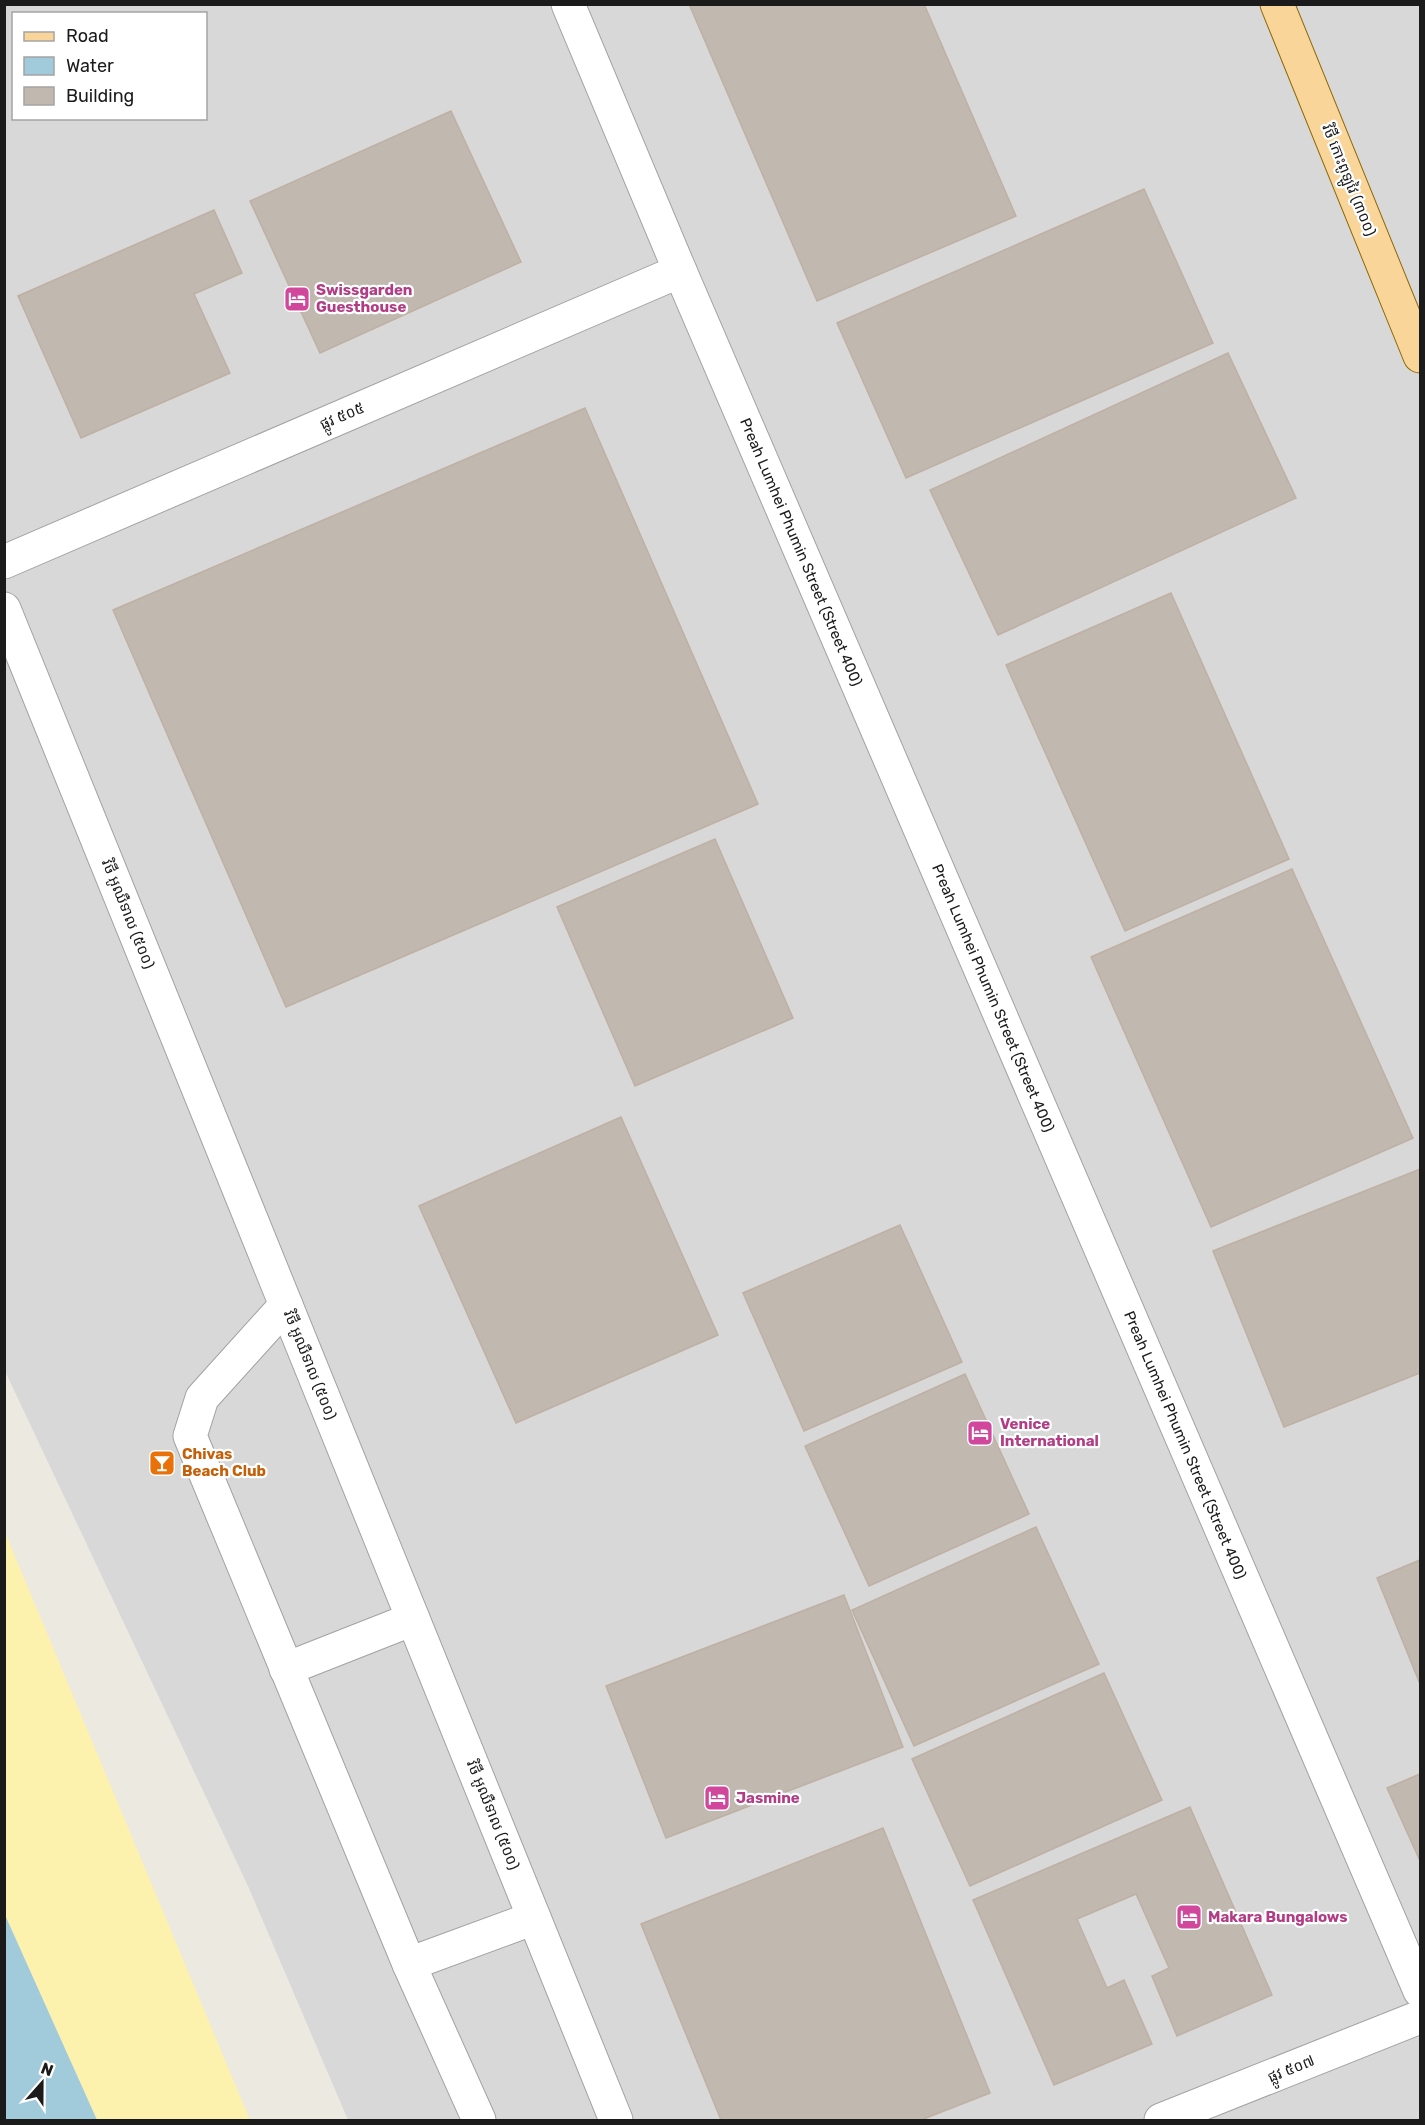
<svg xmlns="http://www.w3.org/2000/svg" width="1425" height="2125" font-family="Rubik,'Noto Sans Khmer',sans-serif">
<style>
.residential{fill:#d9d8d8;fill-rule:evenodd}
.sand{fill:#fdf1ae}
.water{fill:#a1cada}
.building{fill:#c1b8b0;stroke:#beb0a3;stroke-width:1.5}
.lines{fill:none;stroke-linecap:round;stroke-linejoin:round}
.minor-casing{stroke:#a2a2a2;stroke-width:35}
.tertiary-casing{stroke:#a2a2a2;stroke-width:35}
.primary-casing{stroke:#8e6804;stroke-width:35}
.minor{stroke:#fff;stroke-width:33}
.tertiary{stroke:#fff;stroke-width:33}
.primary{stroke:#f9d599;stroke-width:33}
.labels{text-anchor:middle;stroke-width:4.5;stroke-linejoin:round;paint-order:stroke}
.street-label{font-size:15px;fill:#1b1b1b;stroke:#fff}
.hotel-label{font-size:15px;font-weight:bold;fill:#b23c85;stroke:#fff;text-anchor:start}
.food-label{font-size:15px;font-weight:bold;fill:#c56008;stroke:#fff;text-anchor:start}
</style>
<rect width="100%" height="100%" fill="#ece9e0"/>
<path class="residential" d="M4,5H1420V2120H348L248,1886L5,1371ZM14,14H206V118H14Z"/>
<path class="sand" d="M4,1530L250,2120H97L5,1915Z"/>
<path class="water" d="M4,1915H5L97,2120H5Z"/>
<g class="building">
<path d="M689,4H924L1016,216L817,301Z"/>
<path d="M451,111L521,262L320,353L250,201Z"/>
<path d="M1144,189L1213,343L906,478L837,323Z"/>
<path d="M214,210L242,273L194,294L230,373L81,438L18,296Z"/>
<path d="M1228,353L1296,498L998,635L930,490Z"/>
<path d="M585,408L758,804L286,1007L113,610Z"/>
<path d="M1171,593L1289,859L1125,931L1006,665Z"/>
<path d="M715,839L793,1018L635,1086L557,907Z"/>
<path d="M1292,869L1413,1138L1211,1227L1091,957Z"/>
<path d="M621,1117L718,1335L516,1423L419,1206Z"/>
<path d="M1420,1169V1373L1284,1427L1213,1251Z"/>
<path d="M900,1225L962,1362L804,1431L743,1293Z"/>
<path d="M965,1374L1029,1514L869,1586L805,1446Z"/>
<path d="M1036,1527L1099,1664L914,1746L852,1610Z"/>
<path d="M1420,1560V1684L1377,1578Z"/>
<path d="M844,1595L903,1747L666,1838L606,1686Z"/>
<path d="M1104,1673L1162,1800L970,1886L912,1759Z"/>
<path d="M1420,1774V1861L1387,1788Z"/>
<path d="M1190,1807L1272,1995L1177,2036L1152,1976L1169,1968L1136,1894L1077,1919L1107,1988L1124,1980L1152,2044L1054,2085L973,1900Z"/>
<path d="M883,1828L990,2093L921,2120H721L641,1924Z"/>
</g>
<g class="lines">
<defs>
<g id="minor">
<path d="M568,4L680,271L1420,1991"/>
<path d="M4,562L680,271"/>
<path d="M286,1305L202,1398L190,1436L409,1964L479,2120"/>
<path d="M286,1669L413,1619"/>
<path d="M409,1964L534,1918"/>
</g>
<g id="tertiary">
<path d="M4,609L616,2120"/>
<path d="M1161,2120L1420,2017"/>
</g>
<path id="primary" d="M1277,4L1420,356"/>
</defs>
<use href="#minor" class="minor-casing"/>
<use href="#tertiary" class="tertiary-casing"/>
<use href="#primary" class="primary-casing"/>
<use href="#minor" class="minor"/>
<use href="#tertiary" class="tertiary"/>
<use href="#primary" class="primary"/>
</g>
<defs>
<symbol id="hotel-square" viewBox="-11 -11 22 22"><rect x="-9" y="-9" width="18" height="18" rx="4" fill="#d1479c" stroke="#fff"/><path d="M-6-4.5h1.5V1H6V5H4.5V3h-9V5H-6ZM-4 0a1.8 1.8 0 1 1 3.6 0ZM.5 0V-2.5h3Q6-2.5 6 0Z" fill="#fff"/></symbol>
<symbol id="bar-square" viewBox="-11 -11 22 22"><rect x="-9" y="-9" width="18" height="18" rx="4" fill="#e8710a" stroke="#fff"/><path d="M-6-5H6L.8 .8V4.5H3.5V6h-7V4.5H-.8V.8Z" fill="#fff"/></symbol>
</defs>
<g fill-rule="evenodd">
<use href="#hotel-square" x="282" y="284" width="30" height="30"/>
<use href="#hotel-square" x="965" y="1418" width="30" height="30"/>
<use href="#bar-square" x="147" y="1448" width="30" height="30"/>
<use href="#hotel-square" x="702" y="1783" width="30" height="30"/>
<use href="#hotel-square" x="1174" y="1902" width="30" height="30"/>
</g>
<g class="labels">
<g class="street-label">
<text transform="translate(1349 180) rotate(68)" y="5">វិថី កោះពូឡូវៃ (៣០០)</text>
<text transform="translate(342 416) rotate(-23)" y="5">ផ្លូវ ៥០៥</text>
<text transform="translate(801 552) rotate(67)" y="5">Preah Lumhei Phumin Street (Street 400)</text>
<text transform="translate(128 914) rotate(68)" y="5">វិថី អូឈឺទាល (៥០០)</text>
<text transform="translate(993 998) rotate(67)" y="5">Preah Lumhei Phumin Street (Street 400)</text>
<text transform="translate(310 1365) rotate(68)" y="5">វិថី អូឈឺទាល (៥០០)</text>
<text transform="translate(1185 1445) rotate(67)" y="5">Preah Lumhei Phumin Street (Street 400)</text>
<text transform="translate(493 1815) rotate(68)" y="5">វិថី អូឈឺទាល (៥០០)</text>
<text transform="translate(1291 2069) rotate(-22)" y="5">ផ្លូវ ៥០៧</text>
</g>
<g class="hotel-label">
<text x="316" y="295">Swissgarden<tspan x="316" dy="17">Guesthouse</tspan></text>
<text x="1000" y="1429">Venice<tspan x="1000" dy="17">International</tspan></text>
<text x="736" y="1803">Jasmine</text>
<text x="1208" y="1922">Makara Bungalows</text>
</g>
<g class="food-label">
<text x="182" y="1459">Chivas<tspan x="182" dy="17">Beach Club</tspan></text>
</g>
</g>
<rect width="1425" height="2125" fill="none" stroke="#1b1b1b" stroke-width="12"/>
<rect x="12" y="12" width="195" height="108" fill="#ffffff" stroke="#a4a4a4" stroke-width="1.5"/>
<rect x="24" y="32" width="30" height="9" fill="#f9d599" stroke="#a4a4a4" stroke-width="1.5"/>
<text x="66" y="42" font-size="18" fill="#1b1b1b">Road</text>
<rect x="24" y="57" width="30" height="18" fill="#a1cada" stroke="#a4a4a4" stroke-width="1.5"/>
<text x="66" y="72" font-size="18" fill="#1b1b1b">Water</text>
<rect x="24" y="87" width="30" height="18" fill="#c1b8b0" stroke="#a4a4a4" stroke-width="1.5"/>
<text x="66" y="102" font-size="18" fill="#1b1b1b">Building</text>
<g transform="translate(42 2083) rotate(21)" stroke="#ffffff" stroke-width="4.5" paint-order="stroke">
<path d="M0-4.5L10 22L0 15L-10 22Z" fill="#1b1b1b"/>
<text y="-9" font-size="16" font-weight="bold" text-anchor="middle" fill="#1b1b1b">N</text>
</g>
</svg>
